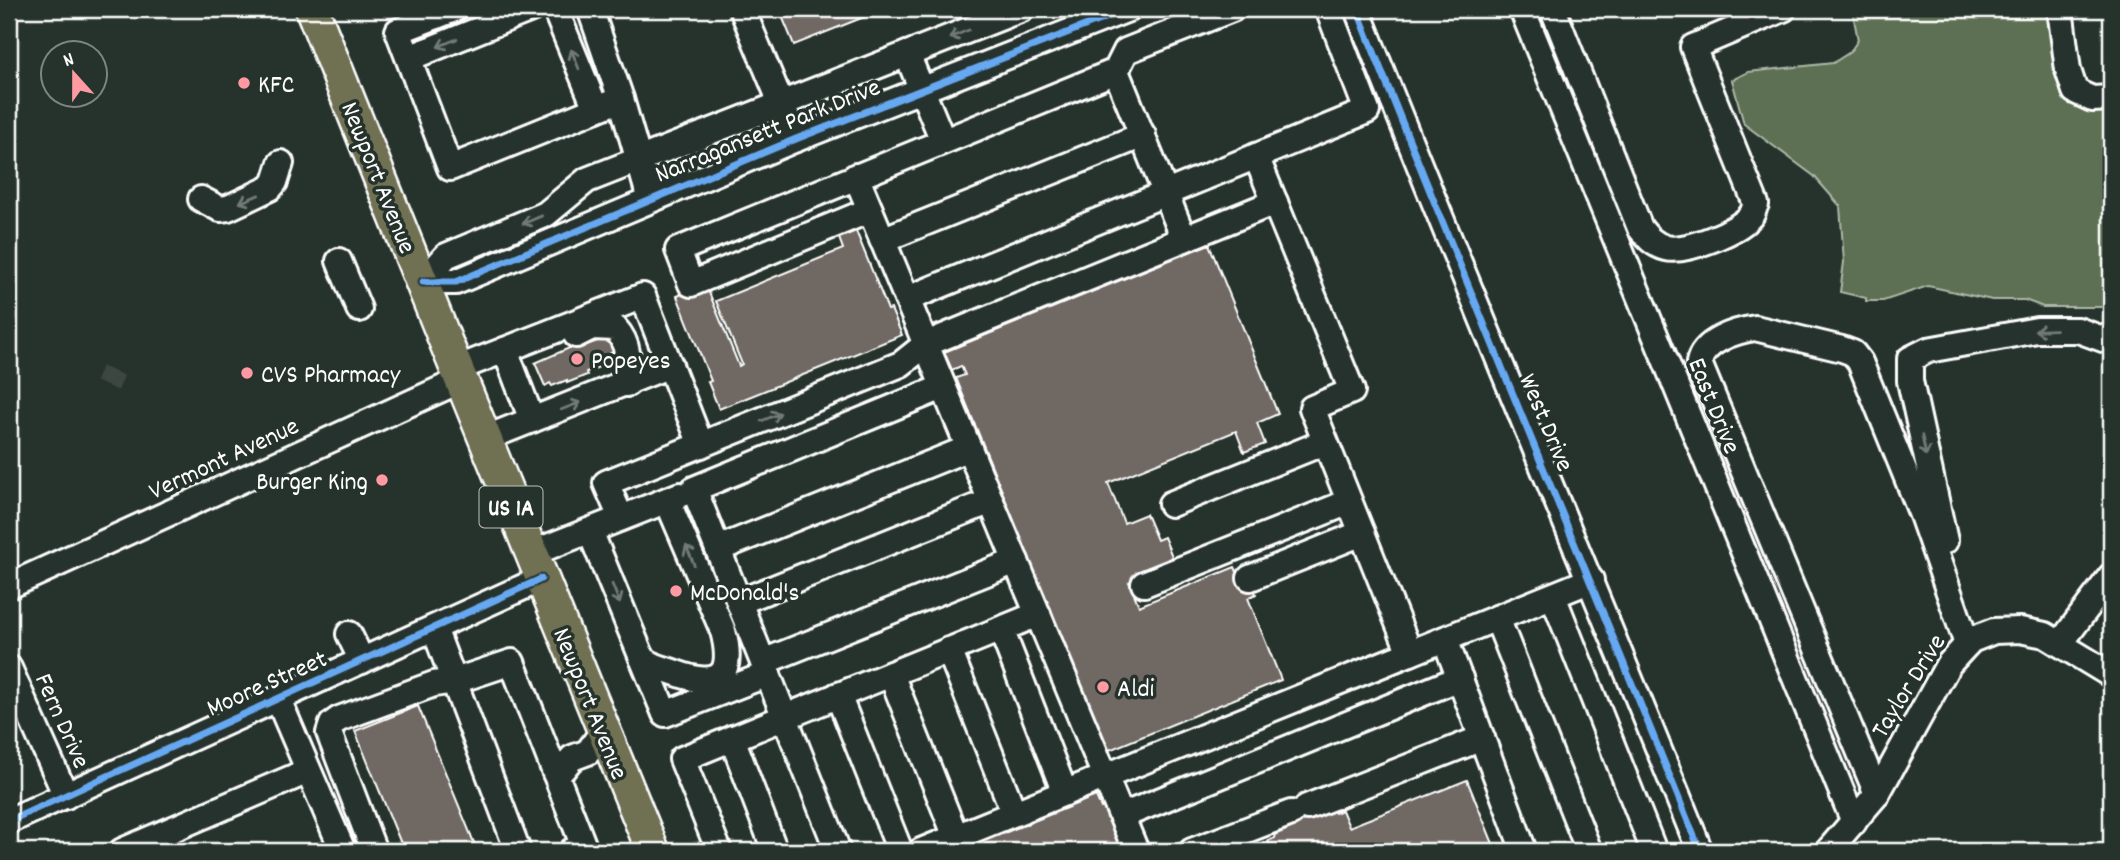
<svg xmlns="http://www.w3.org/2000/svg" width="2120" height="860" font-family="Dekko,sans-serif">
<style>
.green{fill:#5d7052;stroke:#aeb8a8;stroke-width:2}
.building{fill:#706763;stroke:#fff;stroke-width:2}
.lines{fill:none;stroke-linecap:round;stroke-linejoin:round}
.minor-tunnel{stroke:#3c4742;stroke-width:24;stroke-dasharray:24 12;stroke-linecap:butt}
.minor-casing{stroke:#fff;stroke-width:30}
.major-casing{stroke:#fff;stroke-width:37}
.minor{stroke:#26332d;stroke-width:24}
.major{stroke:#706f52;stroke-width:32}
.cycleway-casing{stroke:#26332d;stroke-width:11}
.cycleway{stroke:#66a8f1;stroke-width:7}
.oneway{stroke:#727a76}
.poi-dot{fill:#ff9aa2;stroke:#26332d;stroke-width:2.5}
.labels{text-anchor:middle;stroke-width:7;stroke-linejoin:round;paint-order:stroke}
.shield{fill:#26332d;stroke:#bec2c0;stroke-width:2}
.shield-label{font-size:24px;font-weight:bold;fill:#fff}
.poi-label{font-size:26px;fill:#fff;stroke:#26332d;text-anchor:start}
.street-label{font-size:26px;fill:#fff;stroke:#26332d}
</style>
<rect width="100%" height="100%" fill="#26332d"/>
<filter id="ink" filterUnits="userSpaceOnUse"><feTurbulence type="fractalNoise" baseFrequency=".0143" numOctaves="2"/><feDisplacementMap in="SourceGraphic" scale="14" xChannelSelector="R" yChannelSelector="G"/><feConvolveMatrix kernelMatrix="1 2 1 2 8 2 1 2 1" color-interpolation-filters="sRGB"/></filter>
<g filter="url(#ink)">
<path class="green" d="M1852,9H2056L2076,103L2111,105V307H2043L2025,300H1992L1928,286L1883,301H1866V298L1840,292L1844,262L1840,206L1814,176L1744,124L1732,80L1748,72L1833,63L1850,52L1858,40Z"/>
<g class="building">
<path d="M779,9H884L794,45Z"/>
<path d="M856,231L888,310L891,309L902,335L719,409L708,382L711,381L677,296L706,285L739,366L742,364L716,301L843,249L839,238Z"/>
<path d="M1209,244L1278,414L1257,423L1265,444L1244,452L1236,431L1108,483L1124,523L1146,514L1157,540L1164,537L1174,561L1167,567L1129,582L1139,606L1235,567L1238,574L1247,570L1256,594L1248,598L1281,680L1107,751L956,378L965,375L961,366L952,370L944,352Z"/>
<path d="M610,337L615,351L607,355L610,363L586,372L587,375L567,383V380L552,386L550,383L545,386L535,363L576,345L577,348Z"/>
<path d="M418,706L477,850L475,851H404L355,731Z"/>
<path d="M1467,780L1496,851H1272L1268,841L1275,838L1274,835L1296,826L1287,804L1303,798L1312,820L1334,810L1335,813L1342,810L1349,827Z"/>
<path d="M1096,796L1101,808L1110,804L1129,851H971L979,848L977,844Z"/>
</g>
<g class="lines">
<path class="minor-tunnel" d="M107,386L113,371"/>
<defs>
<g id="minor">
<path d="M454,9L398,31L450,168L621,99"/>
<path d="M555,9L596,109"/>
<path d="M590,9L621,99L650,199"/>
<path d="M742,9L796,139"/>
<path d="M1357,9C1468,291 1587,570 1700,851"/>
<path d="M1522,9L1854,822"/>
<path d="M1553,9L1640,228C1647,237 1654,245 1666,248C1685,253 1741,231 1752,214C1754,211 1754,207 1756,204L1693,47L1783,9"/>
<path d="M2060,9L2068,70L2075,91L2092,99L2111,98"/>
<path d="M907,54L943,141"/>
<path d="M409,58L531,9"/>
<path d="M1116,71L1184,239"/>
<path d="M1256,156L1352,391L1312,408L1410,653L1591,580"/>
<path d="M856,176L1136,851"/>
<path d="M201,199L220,209L228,208L270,188L275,182L281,163"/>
<path d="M870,210L691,284L678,250L1116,71L1126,51L1232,9"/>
<path d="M882,240L1143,135"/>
<path d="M339,261L359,309"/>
<path d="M423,282H456L796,139L1128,9"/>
<path d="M423,282L446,256L546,214L587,180L1022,9"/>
<path d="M907,299L1367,111L1328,9"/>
<path d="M576,335L592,327L615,328C630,344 629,363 627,384"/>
<path d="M505,350L532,420"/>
<path d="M456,369L643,296L701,445"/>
<path d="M484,439L670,365"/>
<path d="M1171,504L1325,442"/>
<path d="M621,518L606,483L901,364L926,344L1275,202"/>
<path d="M590,531L665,714L768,674"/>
<path d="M1945,541L1910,381V359L1928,350L2037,330H2078L2111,342"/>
<path d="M718,549L969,448"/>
<path d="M530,554L680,495"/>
<path d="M1250,578L1362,533"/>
<path d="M1144,584L1349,502"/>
<path d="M9,586L461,380"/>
<path d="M1553,596L1654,851"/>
<path d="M739,602L991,501"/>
<path d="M1497,618L1589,851"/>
<path d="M434,628L518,851"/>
<path d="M1001,629L1065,793"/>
<path d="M349,634L362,661"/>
<path d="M1445,639L1524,851"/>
<path d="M2060,644L2111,576"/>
<path d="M949,650L1014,813"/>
<path d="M642,658C657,669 660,667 676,673C719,689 735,676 723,631L667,500"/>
<path d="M763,662L1016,561"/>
<path d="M9,668L66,796"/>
<path d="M891,674L956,837"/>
<path d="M838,695L900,851"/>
<path d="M278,699L343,851"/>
<path d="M732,738L775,851"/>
<path d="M555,773L563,769L572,758L588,752L603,731"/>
<path d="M1877,794L1699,363C1703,341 1735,331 1755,328L1842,349L1853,353L1860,362L1922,515L1967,644"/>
<path d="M1307,807L1482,738"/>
<path d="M1122,816L1460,678"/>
<path d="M9,821L541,579"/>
<path d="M122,851L308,771"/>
<path d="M374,851L329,733L332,724L339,719L434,684L455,681L512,662L584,847L572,851"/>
<path d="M719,851L682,759L1038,614"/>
<path d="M838,851L694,489L943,387"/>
<path d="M921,851L1410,653"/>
<path d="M1192,851L1291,813"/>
<path d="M1828,851L1877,794L1948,665L1971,640L1994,631L2020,630L2045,635L2111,675"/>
</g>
<path id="major" d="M312,9C425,290 537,571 653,851"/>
</defs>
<use href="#minor" class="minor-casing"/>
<use href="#major" class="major-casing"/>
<use href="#minor" class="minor"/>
<use href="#major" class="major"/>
<defs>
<g id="cycleway">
<path d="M1357,9C1468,291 1587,570 1700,851"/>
<path d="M423,282H456L796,139L1128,9"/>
<path d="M9,821L541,579"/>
</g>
</defs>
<use href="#cycleway" class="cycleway-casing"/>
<use href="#cycleway" class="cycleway"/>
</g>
<defs><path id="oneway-shaft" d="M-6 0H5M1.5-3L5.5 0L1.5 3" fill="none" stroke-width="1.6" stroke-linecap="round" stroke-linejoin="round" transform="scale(1.75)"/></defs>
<g class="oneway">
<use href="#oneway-shaft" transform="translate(959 34) rotate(158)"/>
<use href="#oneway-shaft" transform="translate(447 43) rotate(158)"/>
<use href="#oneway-shaft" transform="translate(575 59) rotate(-112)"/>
<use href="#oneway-shaft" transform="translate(249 199) rotate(157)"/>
<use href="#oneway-shaft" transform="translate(532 220) rotate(157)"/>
<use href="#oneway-shaft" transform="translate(2045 330) rotate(178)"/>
<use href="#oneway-shaft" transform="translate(571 406) rotate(-21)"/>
<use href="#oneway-shaft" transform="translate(771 417) rotate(-22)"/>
<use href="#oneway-shaft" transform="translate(1924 446) rotate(78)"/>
<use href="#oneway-shaft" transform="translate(690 555) rotate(-113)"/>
<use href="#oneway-shaft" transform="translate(616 594) rotate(68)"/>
</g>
</g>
<g class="poi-dot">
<circle cx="244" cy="83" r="7"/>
<circle cx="577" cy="359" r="7"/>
<circle cx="247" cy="373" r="7"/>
<circle cx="382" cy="480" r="7"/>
<circle cx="676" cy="591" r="7"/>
<circle cx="1103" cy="687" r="7"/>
</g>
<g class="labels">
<rect class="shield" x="479.5" y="486.5" width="63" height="41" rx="5"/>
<g class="shield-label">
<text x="511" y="515">US 1A</text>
</g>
<g class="poi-label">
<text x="258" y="92">KFC</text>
<text x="591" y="368">Popeyes</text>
<text x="261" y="382">CVS Pharmacy</text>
<text x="368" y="489" text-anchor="end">Burger King</text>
<text x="690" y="600">McDonald's</text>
<text x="1117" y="696">Aldi</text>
</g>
<g class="street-label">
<text transform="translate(767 129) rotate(-22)" y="9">Narragansett Park Drive</text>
<text transform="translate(380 177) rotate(68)" y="9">Newport Avenue</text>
<text transform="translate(1716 405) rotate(68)" y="9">East Drive</text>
<text transform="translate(1548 422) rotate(67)" y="9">West Drive</text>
<text transform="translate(223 457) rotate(-25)" y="9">Vermont Avenue</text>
<text transform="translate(266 682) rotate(-24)" y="9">Moore Street</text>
<text transform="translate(1907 685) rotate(-58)" y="9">Taylor Drive</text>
<text transform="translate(592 703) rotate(68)" y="9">Newport Avenue</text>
<text transform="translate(64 720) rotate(66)" y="9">Fern Drive</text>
</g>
</g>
<rect width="2120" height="860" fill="none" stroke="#26332d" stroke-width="35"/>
<rect x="18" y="18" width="2085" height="825" fill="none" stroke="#fff" stroke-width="2.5" filter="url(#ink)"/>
<g transform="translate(74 74) rotate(339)"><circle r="33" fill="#26332d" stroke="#7d8581" stroke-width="2"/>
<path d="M0-5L12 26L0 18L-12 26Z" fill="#ff9aa2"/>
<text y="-10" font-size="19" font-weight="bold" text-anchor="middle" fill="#ffffff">N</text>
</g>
</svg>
